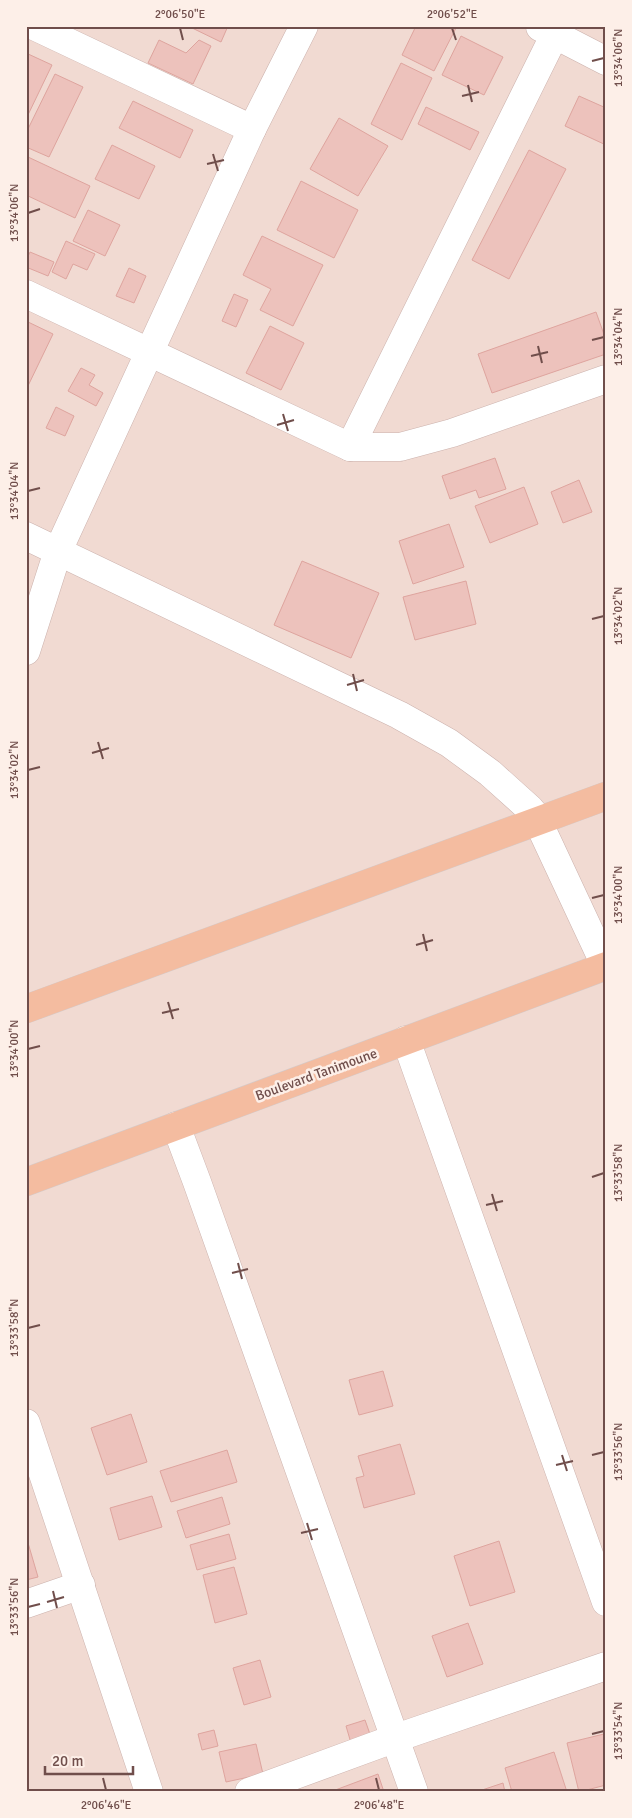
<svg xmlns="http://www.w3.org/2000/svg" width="632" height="1818" font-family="Signika,sans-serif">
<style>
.residential{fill:#f1dad2}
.building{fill:#edc2bc;stroke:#dea49e}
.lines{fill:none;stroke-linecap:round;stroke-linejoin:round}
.minor-casing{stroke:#ccb2ad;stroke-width:29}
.primary-casing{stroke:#d4cac9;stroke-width:29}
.minor{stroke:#fff;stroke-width:28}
.primary{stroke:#f4bca0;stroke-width:28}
.ticks{fill:none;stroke:#704e4b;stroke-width:2}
.labels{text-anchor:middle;stroke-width:5;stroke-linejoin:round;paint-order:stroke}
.street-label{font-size:14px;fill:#704e4b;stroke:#fdefe8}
.neatline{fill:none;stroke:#704e4b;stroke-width:2}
.ticks-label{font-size:12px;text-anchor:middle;fill:#704e4b}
</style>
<rect width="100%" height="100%" fill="#faeae3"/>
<rect class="residential" x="26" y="26" width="580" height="1766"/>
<g class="building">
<path d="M188,26H228L221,42Z"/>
<path d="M416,26H457L434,71L402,55Z"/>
<path d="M461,36L503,57L484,95L442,75Z"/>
<path d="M159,40L186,53L199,40L211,46L193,84L148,63Z"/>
<path d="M26,53L52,65L26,119Z"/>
<path d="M401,63L432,78L402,140L371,124Z"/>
<path d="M55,74L83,87L49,157L26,147V133Z"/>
<path d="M579,96L606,108V145L565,126Z"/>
<path d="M133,101L193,130L180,158L119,128Z"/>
<path d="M426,107L479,132L470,150L418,124Z"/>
<path d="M339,118L388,146L358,196L310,169Z"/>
<path d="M112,145L155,166L139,199L95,179Z"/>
<path d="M529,150L566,169L509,279L472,260Z"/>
<path d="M28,157L90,186L75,218L26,195V160Z"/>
<path d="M301,181L358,210L334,258L277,230Z"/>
<path d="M88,210L120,225L105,256L73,241Z"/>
<path d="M262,236L323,265L293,326L260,310L271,289L243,275Z"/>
<path d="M66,241L95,254L87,270L73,264L66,279L52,272Z"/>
<path d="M30,252L54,262L48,276L26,267V261Z"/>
<path d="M129,268L146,276L134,303L116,296Z"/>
<path d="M234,294L248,300L236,327L222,321Z"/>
<path d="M596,312L606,340V354L492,393L478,354Z"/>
<path d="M26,321L53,334L26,390Z"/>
<path d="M270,326L304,343L281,390L246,373Z"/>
<path d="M81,368L95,375L89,385L103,393L96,406L68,391Z"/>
<path d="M56,407L74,416L65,436L46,428Z"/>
<path d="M495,458L506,489L479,498L476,490L450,499L442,476Z"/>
<path d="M579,480L592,512L563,523L551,492Z"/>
<path d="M524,487L538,524L490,543L475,506Z"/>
<path d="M449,524L464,567L413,584L399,541Z"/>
<path d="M302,561L379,593L351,658L274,625Z"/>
<path d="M466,581L476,624L415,640L403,597Z"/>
<path d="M383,1371L393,1406L359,1415L349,1380Z"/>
<path d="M131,1414L147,1462L107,1475L91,1428Z"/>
<path d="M400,1444L415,1494L364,1508L356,1478L364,1476L358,1456Z"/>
<path d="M227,1450L237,1482L171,1502L160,1471Z"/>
<path d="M152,1496L162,1527L119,1540L110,1508Z"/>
<path d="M222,1497L230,1524L186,1538L177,1511Z"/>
<path d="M229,1534L236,1559L197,1570L190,1545Z"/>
<path d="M26,1536L38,1577L26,1580Z"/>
<path d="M499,1541L515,1592L470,1606L454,1556Z"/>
<path d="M234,1567L247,1614L215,1623L203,1575Z"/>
<path d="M468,1623L483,1664L447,1677L432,1636Z"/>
<path d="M260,1660L271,1697L244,1705L233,1668Z"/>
<path d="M365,1720L371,1737L351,1743L346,1726Z"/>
<path d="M214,1730L218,1746L202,1750L198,1734Z"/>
<path d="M604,1734L606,1741V1785L579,1792L567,1743Z"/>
<path d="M256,1744L263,1774L226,1782L219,1752Z"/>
<path d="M554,1752L567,1792H512L505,1768Z"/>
<path d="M378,1774L384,1792H330Z"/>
<path d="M503,1783L505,1792H476Z"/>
</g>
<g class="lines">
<defs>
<g id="minor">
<path d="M34,26L252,129"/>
<path d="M540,27L606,61"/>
<path d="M26,294L350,447H400L452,433L606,379"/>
<path d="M350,447L555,34"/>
<path d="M26,536L399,715L449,743L490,773L530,809L535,815L606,967"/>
<path d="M26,651L58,551L252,129L304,26"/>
<path d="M406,1040L606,1602"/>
<path d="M176,1126L197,1182L414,1792"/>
<path d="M26,1423L149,1792"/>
<path d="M26,1604L81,1585"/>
<path d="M249,1792L396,1738L606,1666"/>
</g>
<g id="primary">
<path d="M26,1009L606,796"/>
<path d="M26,1182L606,966"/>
</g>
</defs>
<use href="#minor" class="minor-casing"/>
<use href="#primary" class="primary-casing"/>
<use href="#minor" class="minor"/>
<use href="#primary" class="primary"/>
</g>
<path class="ticks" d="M180,28L183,40M452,28L456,40M592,61L604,58M468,85L472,102M462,96L479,92M213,154L218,171M207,164L224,160M28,213L40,209M592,340L604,337M538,346L542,363M531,356L548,352M283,414L288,431M277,425L294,420M28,491L40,488M592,619L604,616M353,674L357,691M347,685L364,680M98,742L103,759M92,753L109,748M28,770L40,767M592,898L604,895M423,934L427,951M416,945L433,940M168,1002L173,1019M162,1013L179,1009M28,1049L40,1046M592,1177L604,1173M492,1194L497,1211M486,1205L503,1201M238,1263L242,1279M232,1273L248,1269M28,1328L40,1325M562,1455L567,1471M592,1455L604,1452M556,1465L573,1461M307,1523L312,1540M301,1533L318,1529M53,1591L57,1608M47,1602L64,1597M28,1607L40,1604M592,1734L604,1731M103,1778L106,1790M376,1778L379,1790"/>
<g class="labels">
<g class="street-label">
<text transform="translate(316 1074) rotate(-20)" y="5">Boulevard Tanimoune</text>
</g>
</g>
<rect width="632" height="1818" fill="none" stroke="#fdefe8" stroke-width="55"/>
<path d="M45 1766v8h88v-8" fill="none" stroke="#704e4b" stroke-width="2.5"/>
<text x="52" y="1766" font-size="15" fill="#704e4b" stroke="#fdefe8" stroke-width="4" paint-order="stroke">20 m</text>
<rect x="28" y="28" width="576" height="1762" class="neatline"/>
<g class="ticks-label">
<text x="180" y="18">2°06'50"E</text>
<text x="452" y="18">2°06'52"E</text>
<text transform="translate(618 58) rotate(-90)" y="4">13°34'06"N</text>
<text transform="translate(14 213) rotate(-90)" y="4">13°34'06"N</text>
<text transform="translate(618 337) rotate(-90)" y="4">13°34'04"N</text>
<text transform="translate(14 491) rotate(-90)" y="4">13°34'04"N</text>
<text transform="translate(618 616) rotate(-90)" y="4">13°34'02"N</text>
<text transform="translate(14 770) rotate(-90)" y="4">13°34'02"N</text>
<text transform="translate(618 895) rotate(-90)" y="4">13°34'00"N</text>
<text transform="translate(14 1049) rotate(-90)" y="4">13°34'00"N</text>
<text transform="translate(618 1173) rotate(-90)" y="4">13°33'58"N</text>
<text transform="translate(14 1328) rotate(-90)" y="4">13°33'58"N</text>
<text transform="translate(618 1452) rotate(-90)" y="4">13°33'56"N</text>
<text transform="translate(14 1607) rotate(-90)" y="4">13°33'56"N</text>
<text transform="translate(618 1731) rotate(-90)" y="4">13°33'54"N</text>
<text x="106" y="1809">2°06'46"E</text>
<text x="379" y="1809">2°06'48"E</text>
</g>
</svg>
